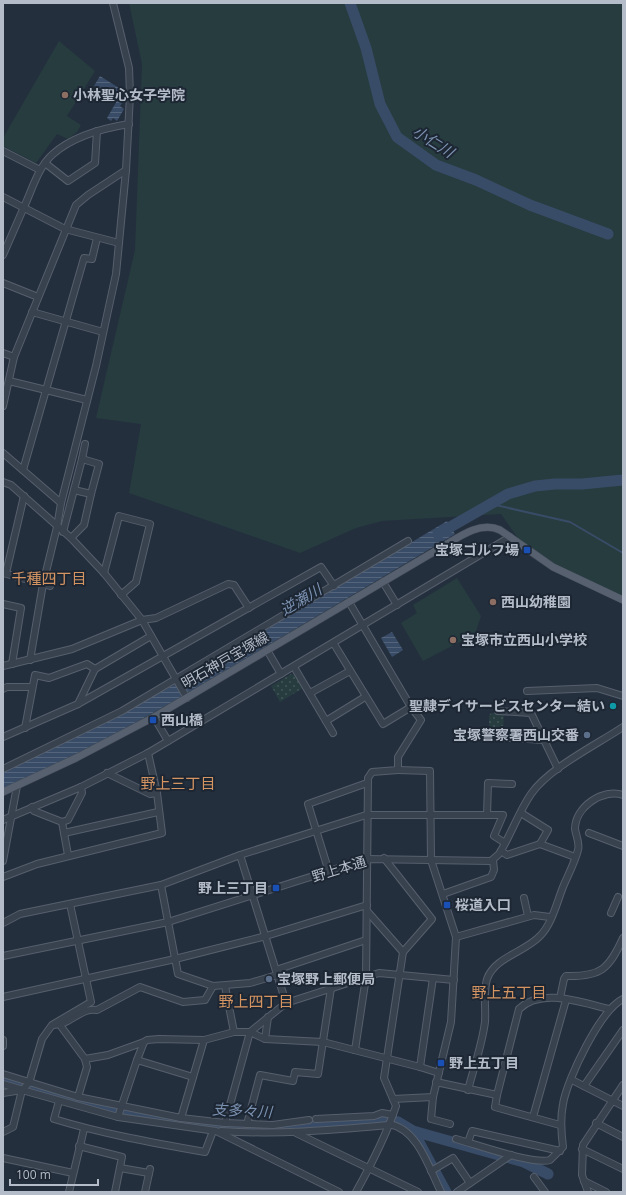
<svg xmlns="http://www.w3.org/2000/svg" width="626" height="1195" font-family="'Open Sans','Noto Sans JP',sans-serif">
<style>
.grass{fill:#263c3f}
.park{fill:url(#park-dots)}
.water{fill:url(#water-rules)}
.lines{fill:none;stroke-linecap:round;stroke-linejoin:round}
.stream{stroke:#394c67;stroke-width:2}
.river{stroke:#394c67;stroke-width:11}
.minor-casing{stroke:#565f6c;stroke-width:8}
.major-casing{stroke:#414a57;stroke-width:8}
.minor{stroke:#38414e;stroke-width:6}
.major{stroke:#56606e;stroke-width:7}
.education-dot{fill:#8d6e63;stroke:#1d2633;stroke-width:1.5}
.transit-dot{fill:#1a4fb4;stroke:#1d2633;stroke-width:1.5}
.culture-dot{fill:#0f9aa8;stroke:#1d2633;stroke-width:1.5}
.service-dot{fill:#5c6f8a;stroke:#1d2633;stroke-width:1.5}
.labels{text-anchor:middle;stroke-width:4;stroke-linejoin:round;paint-order:stroke}
.poi-label{font-size:14px;font-weight:bold;fill:#b4bcc9;stroke:#1d2633;text-anchor:start}
.street-label{font-size:14px;fill:#b4bcc9;stroke:#1d2633}
.water-label{font-size:15px;font-style:italic;fill:#7c92b1;stroke:#1d2633}
.neighbourhood-label{font-size:15px;fill:#d59563;stroke:#1d2633}
</style>
<defs>
<pattern id="park-dots" width="8" height="8" patternUnits="userSpaceOnUse"><rect width="8" height="8" fill="#263c3f"/><path d="M2 2h.1M6 6h.1" fill="none" stroke="#435659" stroke-width="1.8" stroke-linecap="round"/></pattern>
<pattern id="water-rules" width="6" height="5" patternUnits="userSpaceOnUse"><rect width="6" height="5" fill="#394c67"/><path d="M0 2.5h6" fill="none" stroke="#53647b"/></pattern>
</defs>
<rect width="100%" height="100%" fill="#242f3e"/>
<g class="grass">
<path d="M129,3H623V597L565,570L520,541L501,514L382,521L356,528L300,553L129,493L141,424L96,418L135,250L142,64Z"/>
<path d="M59,41L95,71L67,116L81,125L77,132L68,139L57,134L36,163L3,146V138Z"/>
<path d="M457,578L481,616L475,634L423,661L401,623L417,613L413,605Z"/>
</g>
<g class="park">
<path d="M291,674L295,675L303,688L280,702L271,686Z"/>
<path d="M491,713L504,714L503,732L489,731V716Z"/>
</g>
<g class="water">
<path d="M100,76L119,88L113,98L94,86Z"/>
<path d="M118,99L123,102L120,106L124,109L117,121L113,118L111,121L107,118Z"/>
<path d="M447,521L455,534L181,697L83,752L3,789V772L78,736L174,685Z"/>
<path d="M392,632L403,650L392,657L381,638Z"/>
</g>
<g class="lines">
<path class="stream" d="M491,504L570,522L623,553"/>
<g class="river">
<path d="M350,3L366,48L380,104L397,137L436,165L476,180L530,205L608,234"/>
<path d="M438,534L508,494L535,486L555,484H582L623,480"/>
<path d="M3,1079L112,1110L206,1124L283,1128L381,1119L398,1122L413,1131L446,1192"/>
<path d="M413,1131L524,1162L548,1174"/>
</g>
<defs>
<g id="minor">
<path d="M3,151L40,170"/>
<path d="M45,163L68,181L95,163L97,131"/>
<path d="M3,197L65,229L119,243"/>
<path d="M3,255C10,239 17,223 24,207C32,190 38,167 53,154C72,137 104,128 129,124"/>
<path d="M3,283L38,297"/>
<path d="M32,312L103,332"/>
<path d="M3,353L14,357"/>
<path d="M9,381L87,400"/>
<path d="M3,406L14,357L76,205L88,195L126,170"/>
<path d="M3,453L61,503"/>
<path d="M82,459L85,444"/>
<path d="M23,470L84,258L92,259L97,238"/>
<path d="M3,482L11,485L71,538L104,573L142,620L187,698"/>
<path d="M63,532L82,459L99,464L91,494"/>
<path d="M71,538L84,525L91,494L74,490"/>
<path d="M3,573L50,586"/>
<path d="M6,573L24,496"/>
<path d="M104,573L119,516L150,524L136,582L121,595"/>
<path d="M383,582L397,605"/>
<path d="M349,602L411,707L421,720L398,757V770L372,772L368,778L366,977L355,1050"/>
<path d="M3,604L21,608L12,664"/>
<path d="M334,644L383,724L411,707"/>
<path d="M267,650L281,674"/>
<path d="M30,660L43,584L57,527L61,503L96,366L116,274L126,170L130,95L129,68L113,3"/>
<path d="M3,666L72,649L142,620L156,618L228,584L234,585L249,608"/>
<path d="M294,667L333,733"/>
<path d="M3,689L7,687H32"/>
<path d="M527,691L597,688L623,696"/>
<path d="M310,693L350,671"/>
<path d="M78,704L95,669"/>
<path d="M498,711L531,713L558,769"/>
<path d="M154,717L168,741"/>
<path d="M326,721L365,697"/>
<path d="M25,728L35,675L49,678L87,664L95,669L151,636"/>
<path d="M462,735L544,740"/>
<path d="M3,737L78,704L321,567L334,586"/>
<path d="M3,769L122,711L408,541"/>
<path d="M107,773L150,794L157,793"/>
<path d="M32,807L34,811L62,822L68,820L82,793L81,787"/>
<path d="M521,813L548,830L540,844"/>
<path d="M487,815L488,783L512,784"/>
<path d="M3,820L81,787L148,753L510,537"/>
<path d="M62,822L68,855"/>
<path d="M64,833L158,812"/>
<path d="M589,833L623,846"/>
<path d="M501,851L507,855L540,844L575,857"/>
<path d="M240,855L286,1003"/>
<path d="M384,858L432,919L403,952"/>
<path d="M3,861L17,786"/>
<path d="M329,872L308,804L367,783"/>
<path d="M3,877L37,864L162,833L157,793L148,753"/>
<path d="M161,885L178,974L213,986L250,983L277,975"/>
<path d="M443,894L491,877L494,870L493,860"/>
<path d="M524,898L528,916"/>
<path d="M367,911L403,952L384,1078L393,1099"/>
<path d="M611,913L618,897"/>
<path d="M3,923L20,914L161,885L240,855L366,815H503L494,836L505,843"/>
<path d="M456,937L534,915L550,917"/>
<path d="M3,956L168,922L367,859L491,861L499,854C511,835 518,813 531,794C549,768 596,745 623,727"/>
<path d="M276,970L366,940"/>
<path d="M225,986L234,1032"/>
<path d="M3,997L175,959L266,936L367,905"/>
<path d="M560,998L564,979L566,976C601,977 609,969 623,938"/>
<path d="M54,1025C70,1025 81,1007 97,1010L140,987L183,1002L205,1000L213,986"/>
<path d="M60,1025L85,1059L87,1067L78,1097"/>
<path d="M265,1039L268,1017"/>
<path d="M3,1040V1046"/>
<path d="M85,1059L108,1055L144,1042"/>
<path d="M137,1060L193,1077"/>
<path d="M420,1067L439,1073"/>
<path d="M3,1074L78,1097L181,1118L225,1123L273,1125L309,1120"/>
<path d="M572,1080L623,1106"/>
<path d="M436,1082L497,1095L519,1009C542,987 582,1003 609,1009"/>
<path d="M3,1084L20,1089"/>
<path d="M584,1086L623,1030"/>
<path d="M468,1090C474,1067 482,1045 485,1022C486,1008 483,993 487,979C495,957 525,952 540,936C552,924 557,902 563,887C568,875 575,862 578,850C580,843 576,836 575,829C575,807 603,788 623,795"/>
<path d="M3,1093L22,1090L118,1117L216,1131L339,1192"/>
<path d="M497,1095L495,1107L560,1125"/>
<path d="M433,1097L431,1119L450,1124"/>
<path d="M59,1101L54,1119C103,1134 154,1143 205,1152L213,1131"/>
<path d="M118,1117L137,1060L144,1042L147,1040L159,1039L204,1040L234,1032H250L286,1003L379,973L454,980"/>
<path d="M533,1117L566,1000"/>
<path d="M181,1118L204,1040"/>
<path d="M316,1119L374,1116L382,1113L393,1115"/>
<path d="M225,1123L250,1032L265,1039L323,1042L420,1067L433,978"/>
<path d="M596,1123L623,1137"/>
<path d="M247,1124L260,1075L293,1081L295,1072L318,1074L331,988"/>
<path d="M389,1124C418,1129 429,1168 441,1192"/>
<path d="M221,1131C277,1135 332,1130 389,1125"/>
<path d="M3,1132L13,1127L22,1090L29,1083L42,1039L52,1025L91,1002L70,904"/>
<path d="M296,1133L418,1192"/>
<path d="M456,1139C475,1144 533,1165 550,1160L563,1147C561,1132 560,1119 563,1104C567,1079 601,1009 623,999"/>
<path d="M468,1142L472,1131L560,1151"/>
<path d="M79,1146L122,1157L115,1192"/>
<path d="M582,1149L623,1169"/>
<path d="M3,1158L73,1173"/>
<path d="M120,1168L149,1173"/>
<path d="M431,1171L453,1158L470,1183"/>
<path d="M534,1177L545,1192"/>
<path d="M584,1181L606,1192"/>
<path d="M69,1192L84,1129"/>
<path d="M145,1192L150,1169"/>
<path d="M356,1192C371,1165 386,1136 396,1106L393,1099L433,1097L451,1022L456,937L431,860L430,771L398,770"/>
<path d="M457,1192L511,1155"/>
<path d="M588,1192L582,1175L583,1145L623,1085"/>
</g>
<path id="major" d="M3,792L76,758L154,717L437,550C455,540 478,520 500,530L553,567L623,600"/>
</defs>
<use href="#minor" class="minor-casing"/>
<use href="#major" class="major-casing"/>
<use href="#minor" class="minor"/>
<use href="#major" class="major"/>
</g>
<g class="education-dot">
<circle cx="65" cy="95" r="4"/>
<circle cx="493" cy="602" r="4"/>
<circle cx="453" cy="640" r="4"/>
</g>
<g class="transit-dot">
<rect x="523" y="546" width="8" height="8" rx="2"/>
<rect x="149" y="716" width="8" height="8" rx="2"/>
<rect x="272" y="884" width="8" height="8" rx="2"/>
<rect x="443" y="901" width="8" height="8" rx="2"/>
<rect x="437" y="1059" width="8" height="8" rx="2"/>
</g>
<circle class="culture-dot" cx="613" cy="706" r="4"/>
<g class="service-dot">
<circle cx="587" cy="735" r="4"/>
<circle cx="269" cy="979" r="4"/>
</g>
<g class="labels">
<g class="poi-label">
<text x="73" y="100">小林聖心女子学院</text>
<text x="519" y="555" text-anchor="end">宝塚ゴルフ場</text>
<text x="501" y="607">西山幼稚園</text>
<text x="461" y="645">宝塚市立西山小学校</text>
<text x="605" y="711" text-anchor="end">聖隷デイサービスセンター結い</text>
<text x="161" y="725">西山橋</text>
<text x="579" y="740" text-anchor="end">宝塚警察署西山交番</text>
<text x="268" y="893" text-anchor="end">野上三丁目</text>
<text x="455" y="910">桜道入口</text>
<text x="277" y="984">宝塚野上郵便局</text>
<text x="449" y="1068">野上五丁目</text>
</g>
<g class="street-label">
<text transform="translate(225 660) rotate(-30)" y="5">明石神戸宝塚線</text>
<text transform="translate(339 869) rotate(-17)" y="5">野上本通</text>
</g>
<g class="water-label">
<text transform="translate(433 142) rotate(32)" y="5">小仁川</text>
<text transform="translate(301 600) rotate(-31)" y="5">逆瀬川</text>
<text transform="translate(242 1111) rotate(3)" y="5">支多々川</text>
</g>
<g class="neighbourhood-label">
<text x="49" y="584">千種四丁目</text>
<text x="178" y="789">野上三丁目</text>
<text x="509" y="998">野上五丁目</text>
<text x="256" y="1007">野上四丁目</text>
</g>
</g>
<rect width="626" height="1195" fill="none" stroke="#b4bcc9" stroke-width="8"/>
<path d="M10 1179v6h88v-6" fill="none" stroke="#b4bcc9" stroke-width="2"/>
<text x="16" y="1179" font-size="12" fill="#b4bcc9" stroke="#1d2633" stroke-width="3" paint-order="stroke">100 m</text>
</svg>
